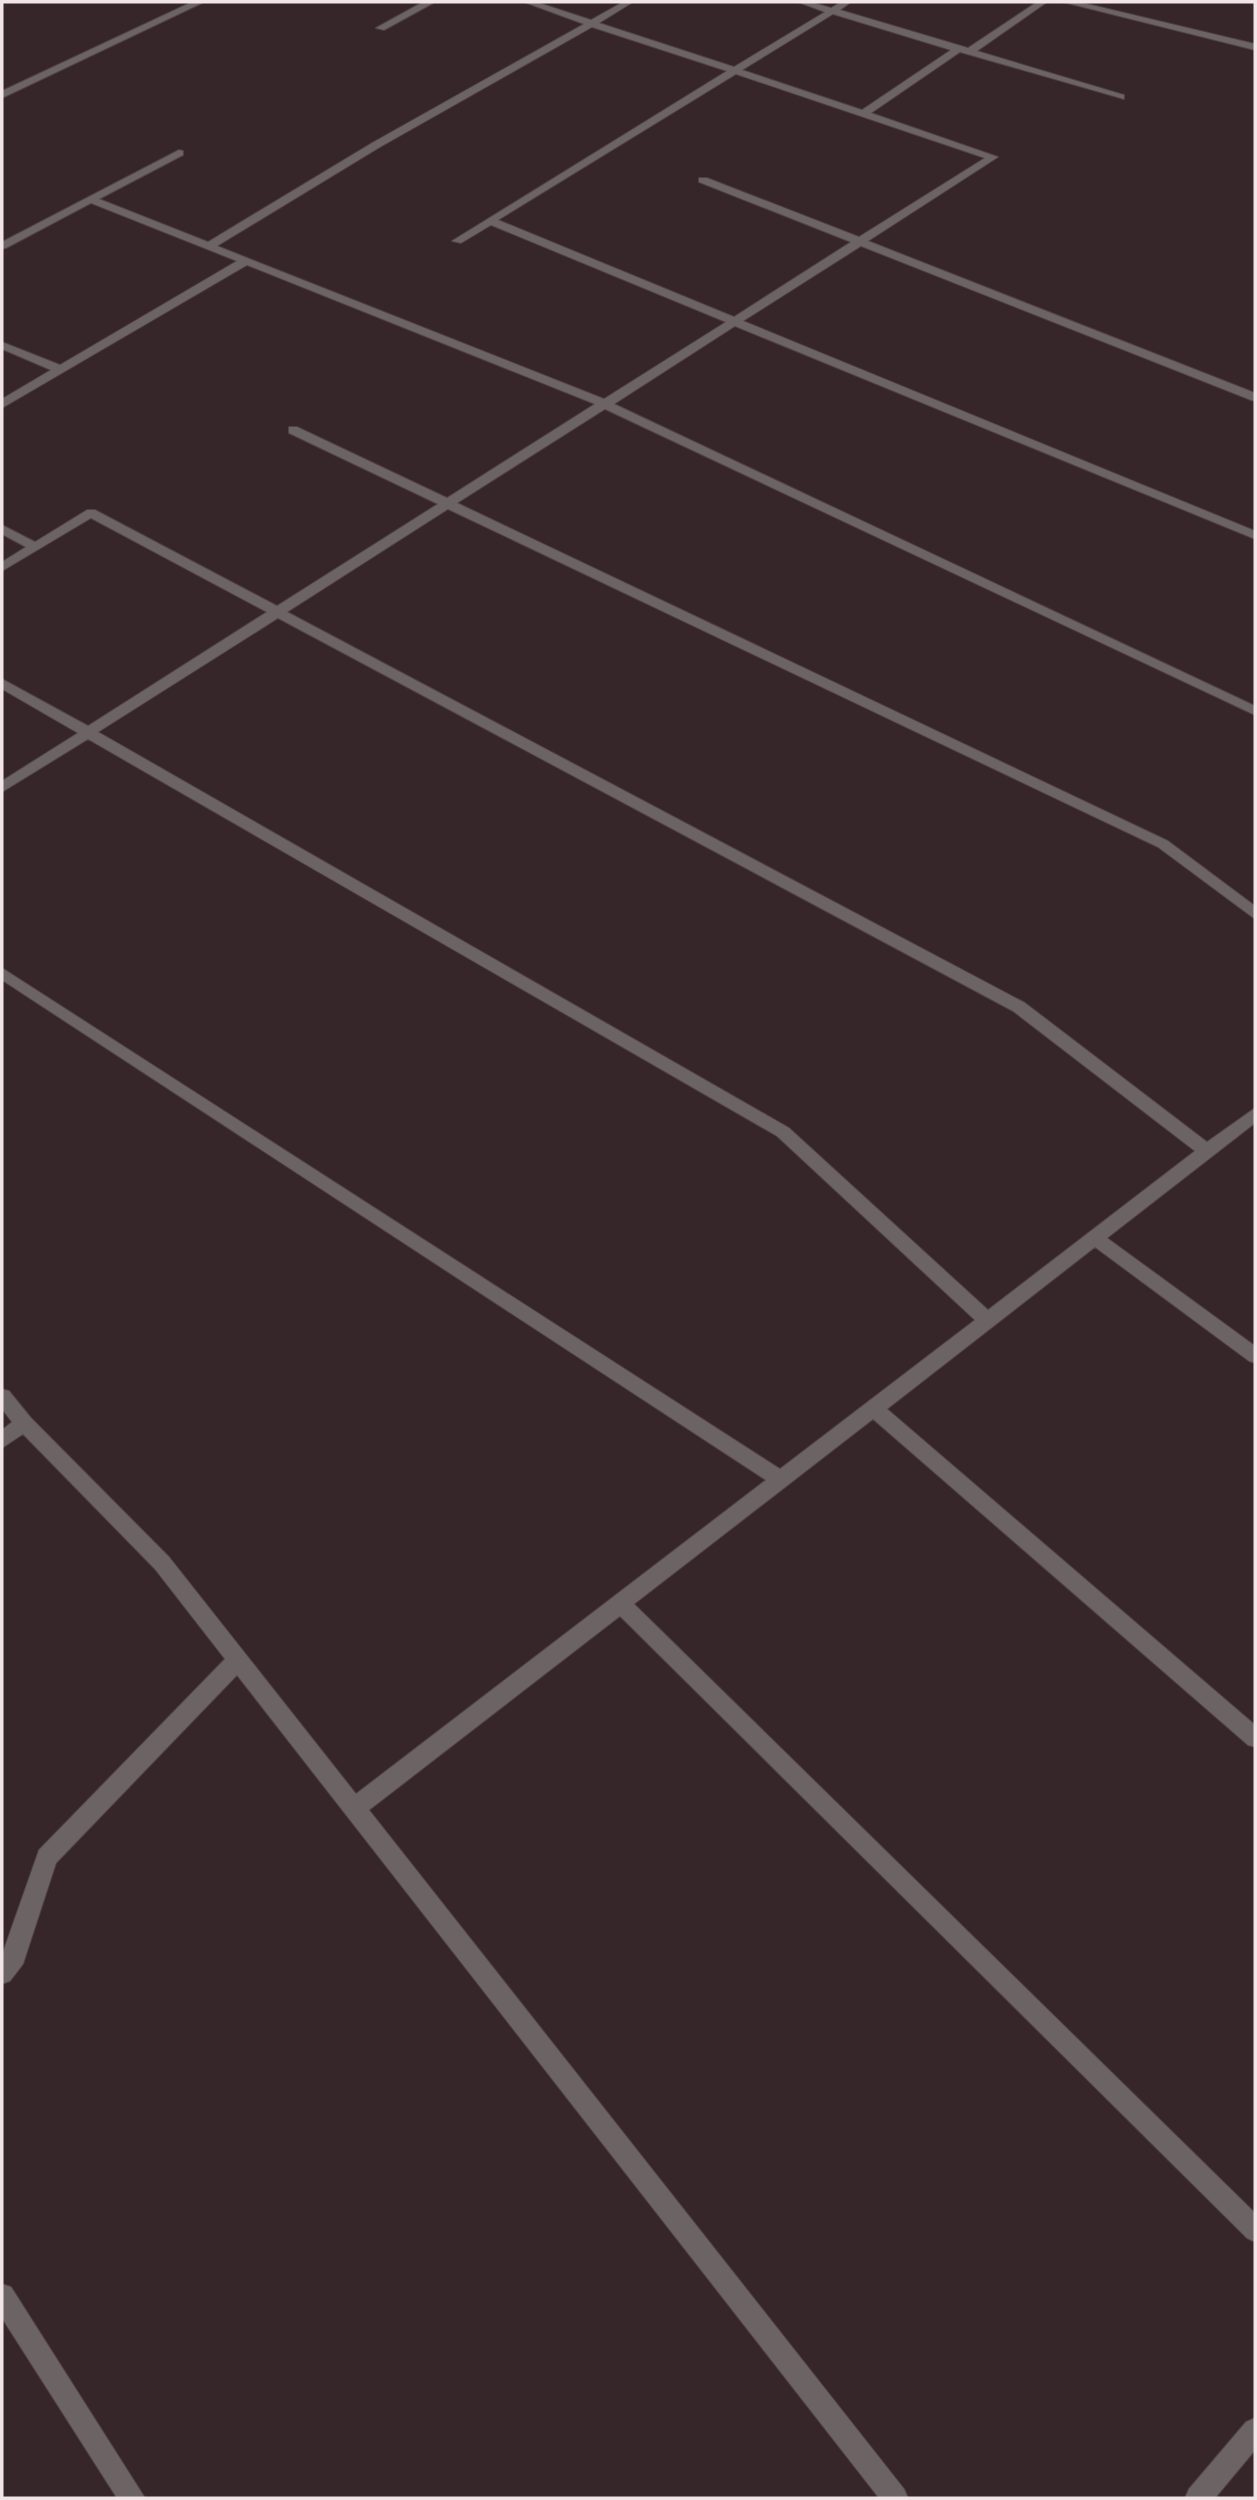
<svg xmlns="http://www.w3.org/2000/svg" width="1257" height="2500" font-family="Signika,sans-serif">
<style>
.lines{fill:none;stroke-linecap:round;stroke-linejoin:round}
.minor-casing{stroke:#514144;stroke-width:2}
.minor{fill:#6b6364;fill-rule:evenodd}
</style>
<rect width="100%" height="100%" fill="#372629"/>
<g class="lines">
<defs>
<g id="minor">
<path d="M192,2H204L2,98V91Z"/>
<path d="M423,2H435L384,30L376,28Z"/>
<path d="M524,2H536L591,20L623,2H633L599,23L734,67L825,12L798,2H811L831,8L841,2H851L840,10L968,48L1037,2H1047L977,51L1124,95V99L960,52L871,113L998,157L868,241L1255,393V401L1251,400L861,246L743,321L1255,531V539L735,326L614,404L1255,706V715L605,409L457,503L1168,841L1255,906V919L1158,847L448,509L287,612L1025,1003L1207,1142L1255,1108V1123L1107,1238L1255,1346V1363L1249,1361L1095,1247L887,1409L1255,1725V1747L1248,1745L873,1419L634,1604L1255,2213V2242L1247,2238L620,1616L369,1810L904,2489L908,2498H879L237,1675L56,1863L23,1964L10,1981L2,1984V1955L39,1850L225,1659L155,1569L23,1434L2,1448V1430L12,1422L2,1409V1389L9,1391L31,1418L169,1557L356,1794L766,1480L2,980V968L780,1469L975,1320L777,1136L88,739L2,792V781L78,733L2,689V679L88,726L267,612L91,518L2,571V562L26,547L2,534V525L35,542L87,510H95L277,606L438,504L289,433V427H297L447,498L595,404L247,265L2,408V399L51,370L2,349V342L60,365L237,261L91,203L6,248L2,249V242L179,150L183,151V155L99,199L208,242L372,143L584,24ZM833,14L951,50L862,110L742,70ZM592,27L727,71L452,241L461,243L491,225L726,322L604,399L217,246L380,147ZM736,74L985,158L859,237L707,178H699V182L851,242L734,317L498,220ZM278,618L1013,1011L1195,1151L988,1310L789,1128L98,732Z"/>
<path d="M1063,2H1079L1255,44V50Z"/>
<path d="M2,2284L11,2287L145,2498H117L2,2318Z"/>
<path d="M1255,2418V2450L1215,2498H1185L1189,2489L1246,2422Z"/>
</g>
</defs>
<use href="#minor" class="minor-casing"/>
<use href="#minor" class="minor"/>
</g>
<rect width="1257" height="2500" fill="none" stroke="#f1e5e7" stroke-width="7"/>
</svg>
